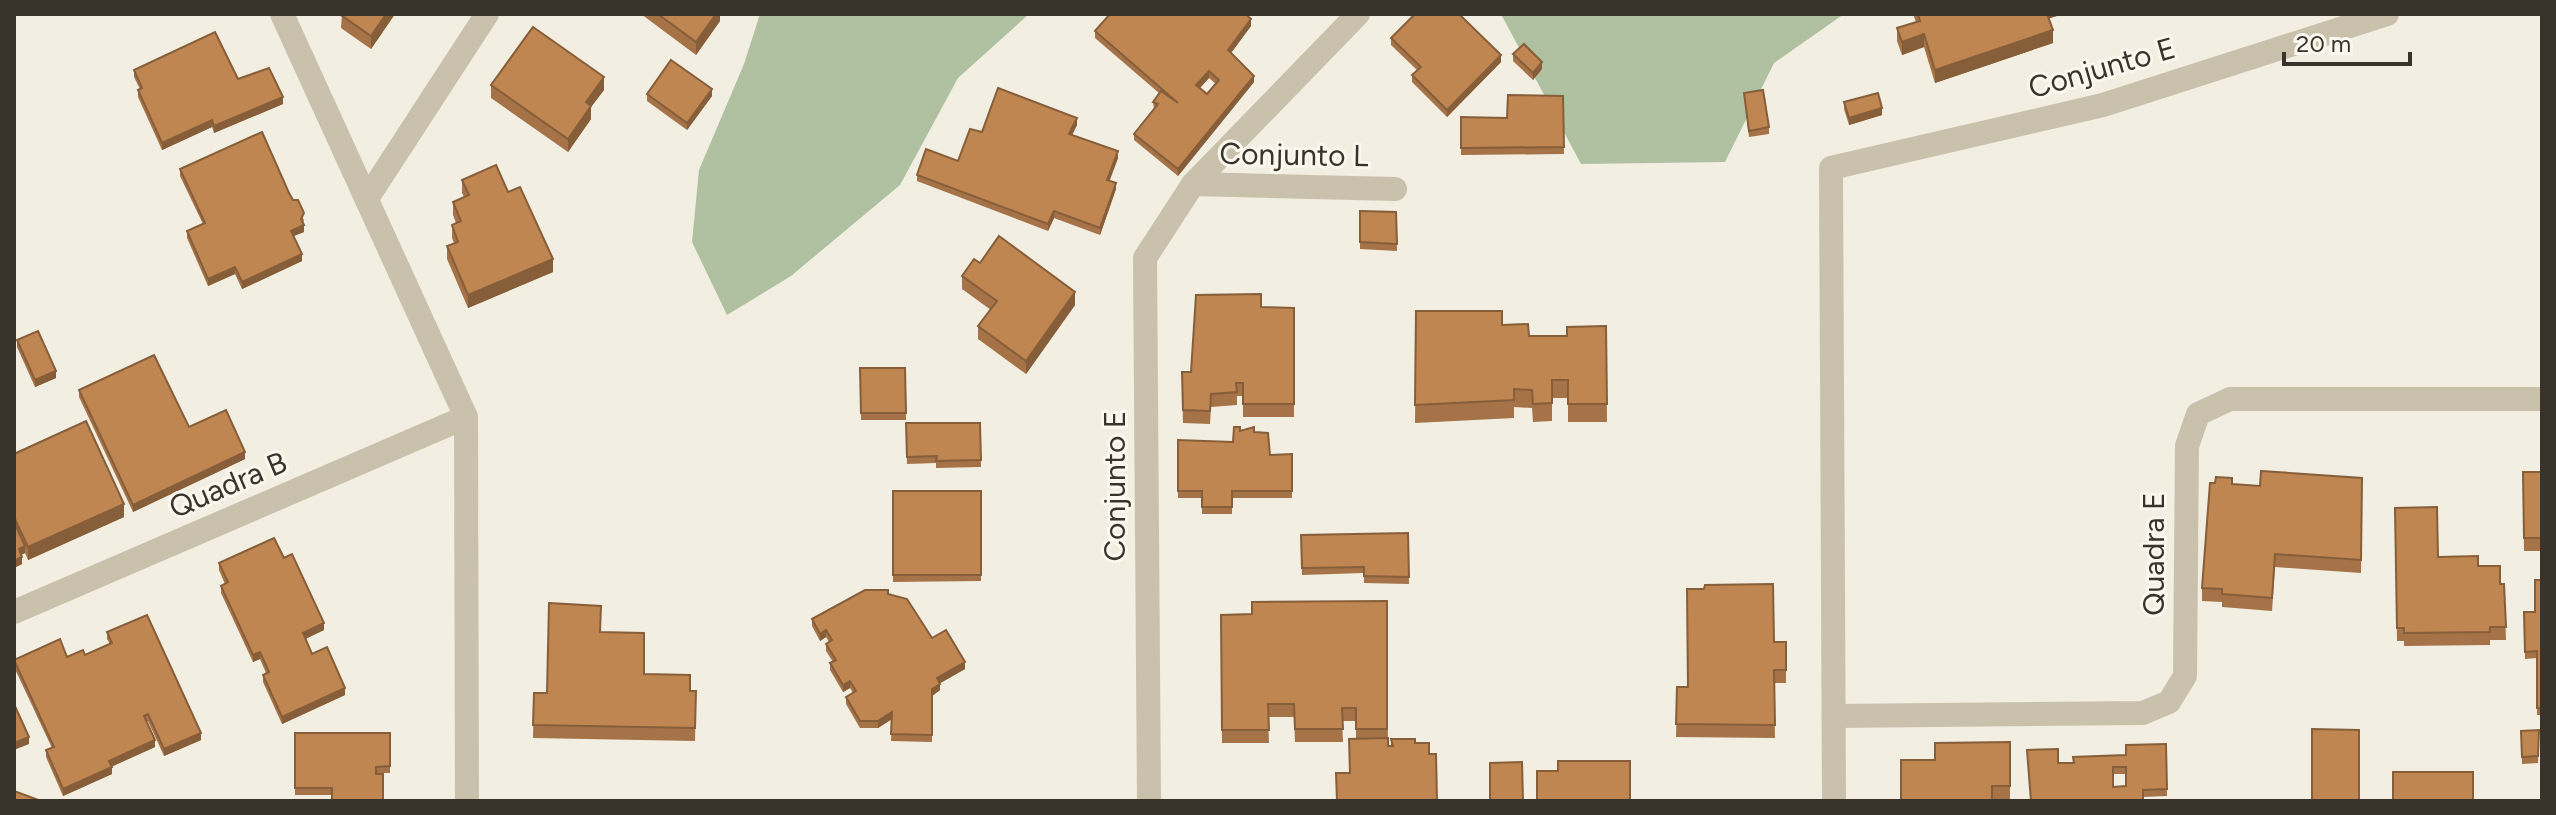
<svg xmlns="http://www.w3.org/2000/svg" width="2556" height="815" font-family="Figtree,sans-serif">
<style>
.green{fill:#afc1a1}
.lines{fill:none;stroke-linecap:round;stroke-linejoin:round}
.minor{stroke:#cac1ad;stroke-width:24}
.wall{fill:#a57347;fill-rule:evenodd}
.shaded-wall{fill:#865e39}
.building{fill:#c08652;stroke:#865e39;stroke-width:2;fill-rule:evenodd}
.labels{text-anchor:middle;stroke-width:6;stroke-linejoin:round;paint-order:stroke}
.street-label{font-size:30px;fill:#39332b;stroke:#faf7ee}
</style>
<rect width="100%" height="100%" fill="#f2eee1"/>
<g class="green">
<path d="M760,14H1029L958,78L900,185L791,276L727,315L692,242L699,170L744,64Z"/>
<path d="M1501,14H1844L1774,63L1725,162L1581,164Z"/>
</g>
<g class="lines">
<g class="minor">
<path d="M282,14L466,417L467,801"/>
<path d="M1193,184L1395,189"/>
<path d="M368,197L487,14"/>
<path d="M14,612L466,417"/>
<path d="M1834,716L2143,713L2169,702L2185,676L2187,446L2198,414L2230,399H2542"/>
<path d="M1149,801L1145,258L1193,184L1358,14"/>
<path d="M1834,801L1831,168L2103,105L2387,14"/>
</g>
</g>
<g class="wall">
<path d="M342,14H395L371,49L341,28Z"/>
<path d="M641,14H720V21L696,55Z"/>
<path d="M1913,14H2063L2049,18L2053,43L1935,83L1924,47L1902,55L1897,41V28L1916,22Z"/>
<path d="M1251,26L1231,53L1254,82L1178,176L1134,140V134L1154,109L1153,102L1159,93L1095,38V31ZM1209,78L1216,84L1207,94L1200,88Z"/>
<path d="M1391,38L1501,62L1447,117L1412,82V75L1417,70L1391,45Z"/>
<path d="M1513,54L1542,69L1533,80L1513,61Z"/>
<path d="M134,70L238,79L283,104L214,133L212,127L162,150L138,97V90L140,89L134,77Z"/>
<path d="M491,85L604,90L591,107V119L568,152L491,98Z"/>
<path d="M1744,93L1769,127V134L1749,137Z"/>
<path d="M647,94L712,96L687,130L647,101Z"/>
<path d="M1563,96L1564,154L1461,155V117L1507,118Z"/>
<path d="M1844,102L1882,115L1849,125L1844,109Z"/>
<path d="M1077,125L1072,135L1118,158L1110,180L1116,189L1100,235L1054,218L1048,231L917,181V175L958,161L982,132Z"/>
<path d="M180,169L289,193L304,220L303,223L304,232L294,236L302,261L242,289L235,274L208,286L187,238V231L203,224L180,176Z"/>
<path d="M462,180L508,192L553,272L468,308L447,259V246L454,243L452,238V225L456,223L453,215V202L464,197L462,193Z"/>
<path d="M1360,211L1396,212L1397,251L1360,249Z"/>
<path d="M980,263L1075,305L1026,374L978,339V326L991,310L962,289V276Z"/>
<path d="M1261,307L1294,308V417H1243V396H1237V405L1211,407L1210,424L1183,423L1182,372H1191Z"/>
<path d="M1416,311L1502,325L1529,336H1567L1606,326L1607,422H1568V398H1552V421L1533,422L1532,408L1514,407V418L1415,423Z"/>
<path d="M17,340L56,378L35,387L17,347Z"/>
<path d="M860,368H905L906,420H861Z"/>
<path d="M79,390L245,459L133,512L79,397Z"/>
<path d="M906,423H980L981,467L936,468V463L907,464Z"/>
<path d="M1240,431L1254,432L1270,455L1292,454V498H1232V514H1202V498H1178V440L1233,442Z"/>
<path d="M14,454L124,517L28,560L25,553L21,555L22,564L14,568Z"/>
<path d="M2523,472H2542V551H2524Z"/>
<path d="M2362,478L2361,573L2275,567L2272,611L2222,607V602L2202,601V588L2232,484L2260,486Z"/>
<path d="M893,491H981V581L893,582Z"/>
<path d="M2395,508L2438,557L2478,566L2500,584H2504L2506,640H2490V645L2404,646V641H2397Z"/>
<path d="M1408,533L1409,584L1364,583V573L1302,575L1301,535Z"/>
<path d="M284,558L324,630L305,639L312,654L345,695L282,724L263,682V675L266,673L260,659L253,662L221,593V586L225,584L219,570V563Z"/>
<path d="M2542,580V715H2537V658L2525,659L2524,612H2535Z"/>
<path d="M888,594L932,638L965,669L940,683V690L932,696V742L891,741L892,719L878,728H860L846,704V697L853,693L850,688L843,692L830,670V663L833,662L826,651V644L829,642L826,637L820,641L812,626V619Z"/>
<path d="M1387,601L1388,746H1391V739H1415L1350,773L1356,739V721H1342L1343,742H1295L1294,717H1268L1269,743H1222L1221,615L1252,614Z"/>
<path d="M107,632L201,740L164,756L148,721H147L155,747L112,766V774L63,796L46,757V750L52,748L14,667V660L85,655L110,644L107,639Z"/>
<path d="M600,632L644,674L690,691H696L695,741L533,738L534,693H547Z"/>
<path d="M1774,642L1786,670V683H1774L1775,738L1676,737L1677,687H1688Z"/>
<path d="M2539,730L2538,763L2522,764L2521,731Z"/>
<path d="M295,733H390V773H376L332,795H295Z"/>
<path d="M2010,742V799H1992L1935,760Z"/>
<path d="M2166,744L2167,796L2143,797V801L2058,763H2074L2126,755ZM2113,774H2126V786L2113,787Z"/>
</g>
<g class="shaded-wall">
<path d="M386,14H395L371,49V36Z"/>
<path d="M716,14H720V21L696,55V42Z"/>
<path d="M2045,14H2063L2045,20Z"/>
<path d="M1251,19V26L1228,57V50Z"/>
<path d="M2053,30V43L1935,83V70Z"/>
<path d="M1924,34V47L1902,55V42Z"/>
<path d="M1501,55V62L1447,117V110Z"/>
<path d="M1542,62V69L1533,80V73Z"/>
<path d="M1209,71V78L1196,92V85Z"/>
<path d="M1254,76V82L1178,176V169Z"/>
<path d="M604,77V90L591,107V119L568,152V139L586,102Z"/>
<path d="M712,89V96L687,130V123Z"/>
<path d="M283,97V104L214,133V126Z"/>
<path d="M1882,108V115L1849,125V118Z"/>
<path d="M1077,118V125L1069,141V134Z"/>
<path d="M212,120V127L162,150V143Z"/>
<path d="M1118,151V158L1107,186V180Z"/>
<path d="M1116,183V189L1100,235V228Z"/>
<path d="M1054,211V218L1048,231V224Z"/>
<path d="M304,225V232L291,237V231Z"/>
<path d="M302,254V261L242,289V282Z"/>
<path d="M553,259V272L468,308V295Z"/>
<path d="M235,267V274L208,286V279Z"/>
<path d="M1075,292V305L1026,374V361Z"/>
<path d="M56,371V378L35,387V380Z"/>
<path d="M245,452V459L133,512V505Z"/>
<path d="M124,504V517L28,560V547Z"/>
<path d="M25,546V553L19,556V549Z"/>
<path d="M22,557V564L14,568V561Z"/>
<path d="M324,623V630L303,640V633Z"/>
<path d="M826,630V637L820,641V634Z"/>
<path d="M260,652V659L253,662V655Z"/>
<path d="M965,662V669L937,685V678Z"/>
<path d="M850,681V688L843,692V685Z"/>
<path d="M940,684V690L932,696V689Z"/>
<path d="M345,688V695L282,724V717Z"/>
<path d="M892,712V719L878,728V721Z"/>
<path d="M201,733V740L164,756V749Z"/>
<path d="M29,737V744L14,750V743Z"/>
<path d="M155,740V747L109,768V761Z"/>
<path d="M112,767V774L63,796V789Z"/>
</g>
<g class="building">
<path d="M342,14H386L371,36L341,15Z"/>
<path d="M658,14H716L696,42Z"/>
<path d="M1110,14H1245L1251,19L1228,50L1254,76L1178,169L1134,134L1158,104L1153,102L1161,91L1178,103L1095,31ZM1209,71L1219,80L1207,94L1196,85Z"/>
<path d="M1415,14H1459L1501,55L1447,110L1412,75L1421,67L1391,38Z"/>
<path d="M1918,14H2047L2053,30L1935,70L1924,34L1902,42L1897,28L1920,21Z"/>
<path d="M533,27L604,77L586,102L591,106L568,139L491,85Z"/>
<path d="M215,32L238,79L269,68L283,97L214,126L212,120L162,143L138,90L142,88L134,70Z"/>
<path d="M1524,44L1542,62L1533,73L1513,54Z"/>
<path d="M671,60L712,89L687,123L647,94Z"/>
<path d="M998,88L1077,118L1069,134L1118,151L1107,180L1116,183L1100,228L1054,211L1048,224L917,175L926,149L958,161L970,129L982,132Z"/>
<path d="M1763,90L1769,127L1749,131L1744,93Z"/>
<path d="M1878,93L1882,108L1849,118L1844,102Z"/>
<path d="M1508,95L1563,96L1564,147L1461,148V117L1507,118Z"/>
<path d="M262,132L289,193L293,200H298L304,213L301,219L304,225L291,231L302,254L242,282L235,267L208,279L187,231L205,223L180,169Z"/>
<path d="M496,165L508,192L520,187L553,259L468,295L447,246L458,242L452,225L461,221L453,202L469,195L462,180Z"/>
<path d="M1360,211L1396,212L1397,244L1360,242Z"/>
<path d="M999,236L1075,292L1026,361L978,326L997,301L962,276L974,259L980,263Z"/>
<path d="M1261,294V307L1294,308V404H1243V383H1236L1237,392L1211,394L1210,411L1183,410L1182,372H1191L1196,295Z"/>
<path d="M1416,311H1502V325L1528,324L1529,336H1567V327L1606,326L1607,404H1568V380H1552V403L1533,404L1532,390L1514,389V400L1415,405Z"/>
<path d="M38,331L56,371L35,380L17,340Z"/>
<path d="M154,355L189,427L226,410L245,452L133,505L79,390Z"/>
<path d="M860,368H905L906,413H861Z"/>
<path d="M86,421L124,504L28,547L14,517V454Z"/>
<path d="M906,423H980L981,460L936,461L937,456L907,457Z"/>
<path d="M1234,427H1240V431L1254,427V432L1268,433L1270,455L1292,454V491H1232V507H1202V491H1178V440L1233,442Z"/>
<path d="M2261,471L2362,478L2361,560L2275,554L2272,598L2222,594V589L2202,588L2210,483H2215L2216,477L2232,478V484L2260,486Z"/>
<path d="M2523,472H2542V538H2524Z"/>
<rect x="893" y="491" width="88" height="84"/>
<path d="M2437,507L2438,557L2478,556V566H2500V584H2504L2506,627H2490V632L2404,633V628H2397L2395,508Z"/>
<path d="M14,522L25,546L19,549L22,557L14,561Z"/>
<path d="M1408,533L1409,577L1364,576V567L1302,568L1301,535Z"/>
<path d="M274,538L284,558L292,554L324,623L303,633L312,654L327,647L345,688L282,717L263,675L269,672L260,652L253,655L221,586L228,582L219,563Z"/>
<path d="M2535,580H2542V708H2537V651L2525,652L2524,612H2535Z"/>
<path d="M1773,584L1774,642H1786V670H1774L1775,725L1676,724L1677,687H1688L1687,589H1704L1705,585Z"/>
<path d="M865,590H888V594L907,599L932,638L946,630L965,662L937,678L940,684L932,689V735L891,734L892,712L878,721H860L846,697L856,691L850,681L843,685L830,663L836,660L826,644L832,640L826,630L820,634L812,619Z"/>
<path d="M1387,601V729H1356V708H1342L1343,729H1295L1294,704H1268L1269,730H1222L1221,615L1252,614V602Z"/>
<path d="M549,603L601,606L600,632L644,633V674L690,675V691H696L695,728L533,725L534,693H547Z"/>
<path d="M147,615L201,733L164,749L148,714L144,716L155,740L109,761L112,767L63,789L46,750L54,747L14,660L60,639L67,657L83,650L85,655L112,643L107,632Z"/>
<path d="M14,704L29,737L14,743Z"/>
<path d="M2312,729L2359,730V801H2312Z"/>
<path d="M2539,730L2538,756L2522,757L2521,731Z"/>
<path d="M295,733H390V766L376,767V774H383V801H332V788H295Z"/>
<path d="M1388,738V746H1393L1391,739H1415V743H1429V754H1436L1437,801H1337L1336,773H1350L1349,739Z"/>
<path d="M2010,742V786H1992V801H1901V760H1935V743Z"/>
<path d="M2166,744L2167,789L2143,790V801H2031L2027,750L2058,749V763H2074L2073,757L2126,755V745ZM2113,767H2126V786L2113,787Z"/>
<path d="M1558,761H1630V801H1537V771H1558Z"/>
<path d="M1522,762L1523,801H1490V763Z"/>
<rect x="2393" y="772" width="80" height="29"/>
<path d="M14,791L41,801H14Z"/>
</g>
<g class="labels">
<g class="street-label">
<text transform="translate(2102 68) rotate(-16)" y="10">Conjunto E</text>
<text transform="translate(1294 155) rotate(1)" y="10">Conjunto L</text>
<text transform="translate(228 485) rotate(-23)" y="10">Quadra B</text>
<text transform="translate(1115 486) rotate(-90)" y="10">Conjunto E</text>
<text transform="translate(2154 554) rotate(-90)" y="10">Quadra E</text>
</g>
</g>
<rect width="2556" height="815" fill="none" stroke="#39332b" stroke-width="32"/>
<path d="M2284 52v12h126v-12" fill="none" stroke="#39332b" stroke-width="4"/>
<text x="2296" y="52" font-size="24" fill="#39332b" stroke="#faf7ee" stroke-width="6" paint-order="stroke">20 m</text>
</svg>
